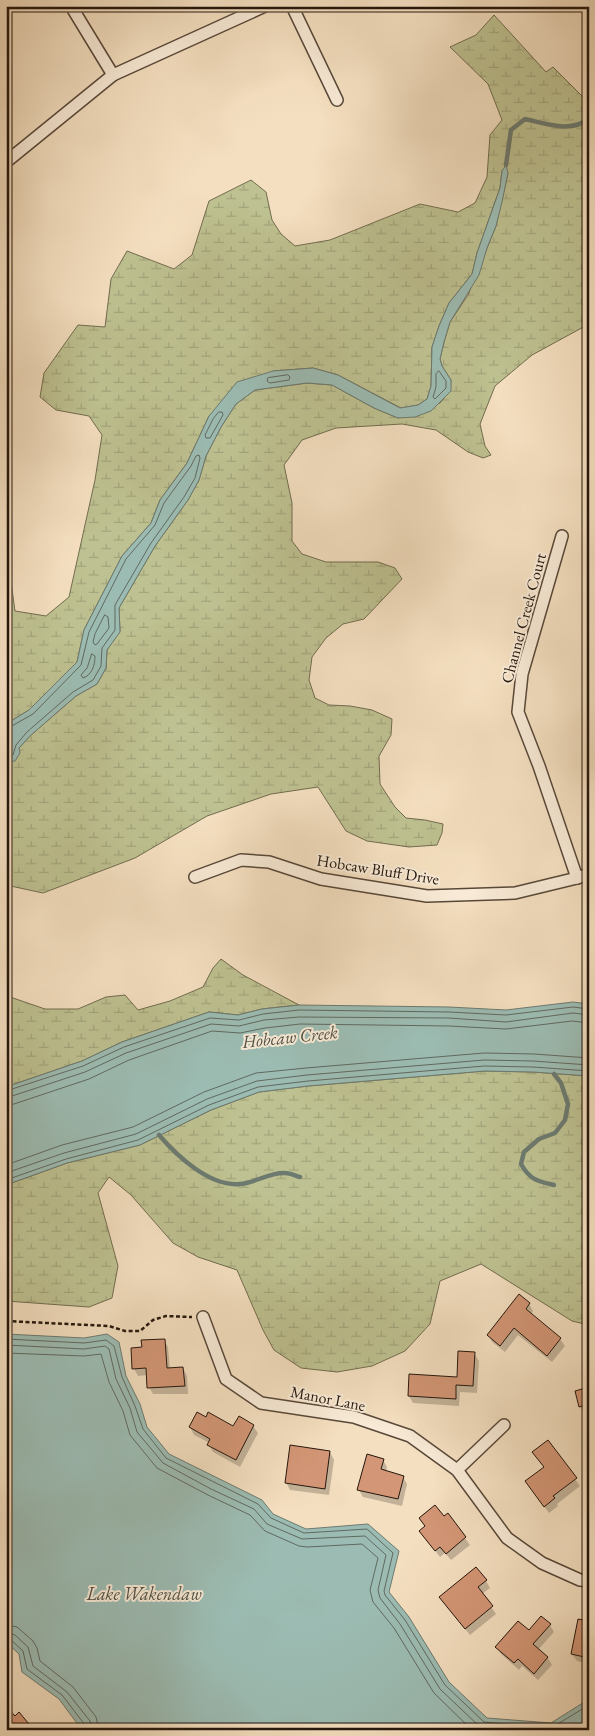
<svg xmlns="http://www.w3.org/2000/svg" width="595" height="1736" font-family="'EB Garamond',serif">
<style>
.wetland{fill:url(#wetland-marsh);stroke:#716c4e}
.water{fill:#9cbcb3;stroke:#6c7a70}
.shadow{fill:#0003}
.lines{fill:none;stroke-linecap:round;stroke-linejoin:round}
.shore{stroke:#606960;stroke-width:1}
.stream{stroke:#6c7a70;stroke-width:4.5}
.building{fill:#d39676;stroke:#24160c}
.street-casing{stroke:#584839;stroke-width:14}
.path{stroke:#24160c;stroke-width:2.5;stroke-dasharray:4 2.5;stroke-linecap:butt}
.street{stroke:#f8ead6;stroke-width:11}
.labels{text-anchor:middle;stroke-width:4;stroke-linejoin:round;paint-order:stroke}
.street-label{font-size:16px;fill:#24160c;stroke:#f8ead6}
.water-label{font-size:18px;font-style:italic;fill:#4e5046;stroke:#f8ead6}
</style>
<defs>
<pattern id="wetland-marsh" width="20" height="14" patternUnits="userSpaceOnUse" patternTransform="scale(1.25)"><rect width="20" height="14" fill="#bec191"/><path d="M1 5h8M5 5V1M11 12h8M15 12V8" fill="none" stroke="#a3a57c"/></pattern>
</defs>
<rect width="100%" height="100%" fill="#f4dfc0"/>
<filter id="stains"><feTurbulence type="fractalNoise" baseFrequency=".004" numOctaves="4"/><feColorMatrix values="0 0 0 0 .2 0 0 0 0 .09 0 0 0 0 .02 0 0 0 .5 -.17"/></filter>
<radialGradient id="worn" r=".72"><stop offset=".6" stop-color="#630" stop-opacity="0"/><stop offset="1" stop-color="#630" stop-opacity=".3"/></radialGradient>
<g class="wetland">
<path d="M494,15L546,72L553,67L584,98L589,95V324L532,355L495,386L480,424L485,446L491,455L483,458L468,452L436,430L402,424L336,428L302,440L284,465L292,503V541L302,554L326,562H378L395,568L402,579L364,619L343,624L326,638L312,657L309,680L315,698L329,705L350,706L372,710L392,719L391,735L379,756L380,784L395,807L406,818L425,820L443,824L442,833L437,845L409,847L367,841L346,831L318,787L271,794L207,816L135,858L43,893L6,885V762L31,735L76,696L97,684L106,668L107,650L120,631L119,608L155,546L188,500L199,480L206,456L221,427L236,404L255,390L307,383L332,385L374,408L398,418L440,403L450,391L451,380L442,366L440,359L444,342L450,322L468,295L496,226L508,173L502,171L500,188L477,253L472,274L449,303L439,326L432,347L431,386L427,399L418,405L401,408L338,375L313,368L273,371L209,416L187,463L160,500L151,523L122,556L84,630L77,662L29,710L6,724V560H8L15,611L46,616L69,597L95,480L102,435L89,416L56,410L40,397L44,373L78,325L105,327L111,279L127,251L174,269L192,255L209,201L251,180L266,192L272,220L281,234L295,246L330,240L420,204L458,212L475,203L487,177L490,135L502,120L488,84L450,47L476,35Z"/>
<path d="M221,959L243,975L299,1005L262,1009L238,1015L209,1012L122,1042L82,1061L6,1087V990L13,998L45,1009H78L106,997L125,995L138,1010L170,1001L203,987L213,968Z"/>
<path d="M485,1071L533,1072L589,1076V1325L572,1321L481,1264L440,1281L430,1324L405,1351L372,1366L337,1372L301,1368L274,1350L263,1330L237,1270L198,1257L173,1243L131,1195L109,1177L98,1193L118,1266L112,1298L89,1307L6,1301V1185L67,1163L140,1145L211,1110L259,1092L308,1086Z"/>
</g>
<g class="water">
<path d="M506,165L508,173L502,202L496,226L487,248L479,275L450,322L444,342L440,359L442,366L451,380V391L431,411L415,417L398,418L374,408L332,385L307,383L255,390L236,404L221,427L206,456L199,480L188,500L155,546L119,608L120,632L107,650L106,668L97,684L76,696L31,735L19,748L20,753L15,761L6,762V724L29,710L77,662L84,630L122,556L151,523L160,500L187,463L209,416L237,382L273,371L313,368L338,375L400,408L418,405L427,399L431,386L432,347L439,326L449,303L472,274L477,253L500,188L502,171Z"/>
<path d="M573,1002L589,1004V1076L533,1072L485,1071L308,1086L259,1092L211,1110L140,1145L67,1163L6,1185V1087L82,1061L122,1042L209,1012L238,1015L262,1009L299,1005L449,1007L506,1010Z"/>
<path d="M6,1334L84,1338L107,1334L119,1342L126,1376L140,1404L147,1427L169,1454L262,1500L273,1514L306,1529L368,1524L399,1551L389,1592L409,1617L449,1682L487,1718L551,1723L589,1699V1730H82L59,1699L22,1672L19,1654L6,1642Z"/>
</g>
<g class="shadow">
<path d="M529,1304L533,1311L531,1315L560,1339L565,1346L552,1362L518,1335L505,1352L492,1342L488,1335Z"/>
<path d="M164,1340L168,1347L170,1369L183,1368L187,1376L188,1394H153L149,1387L148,1375L138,1376L134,1369L143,1348Z"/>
<path d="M474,1353L479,1361L477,1393L460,1392L459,1406L413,1403L409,1396L458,1379Z"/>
<path d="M589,1389V1413L584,1414L580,1406Z"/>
<path d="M253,1426L258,1433L240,1467L213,1452L209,1445L210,1443L194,1435L190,1427H234Z"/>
<path d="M548,1441L580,1486L557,1504L558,1506L549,1513L526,1482L545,1468Z"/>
<path d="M330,1452L334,1460L329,1495L290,1490L286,1482Z"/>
<path d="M383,1460L387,1467L386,1472L403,1477L407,1484L402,1506L363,1497L359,1490Z"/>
<path d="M448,1515L470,1545L451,1560L445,1553L440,1557L421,1532L426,1527L420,1519L444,1518Z"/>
<path d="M486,1581L490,1588L482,1594L496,1614L470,1635L445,1604Z"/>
<path d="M589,1623V1664L577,1661L572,1654Z"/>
<path d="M550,1625L554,1632L538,1650L548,1658L552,1665L538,1680L522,1666L519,1670L501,1654L497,1647Z"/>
</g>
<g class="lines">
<g class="shore">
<path d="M439,371L446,381V388L435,399L433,397L436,387V374Z"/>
<path d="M288,375L290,377L289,380L270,383L267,381L268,378Z"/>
<path d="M219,412H222L223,415L210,438H206L205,435L213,419Z"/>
<path d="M105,615L108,617L109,628L97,644L95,645L93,642L95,634Z"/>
<path d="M92,654L95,656C95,665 92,675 83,678L81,675L87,668Z"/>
<path d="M6,728L10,727L33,714L81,665L89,632L126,559L155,525L164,503L191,466L196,456L199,455L200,458L195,478L184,497L151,543L115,605V630L102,648L101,666L93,680L73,692L27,732L16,745L13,755L6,756"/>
<path d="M6,1091L83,1066L124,1047L210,1018L239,1020L263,1014L299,1010L449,1012L506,1015L573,1007L589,1009"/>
<path d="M6,1098L85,1072L126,1053L211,1024L239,1026L264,1020L299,1017L449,1018L506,1022L573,1013L589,1015"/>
<path d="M6,1105L14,1104L89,1079L129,1060L212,1031L240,1033L265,1028L300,1024L449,1026L506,1029L572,1021L589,1023"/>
<path d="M6,1165L62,1145L133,1127L204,1092L256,1073L306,1068L484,1053L534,1054L589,1058"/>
<path d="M6,1173L64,1153L136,1134L207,1099L257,1081L307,1075L484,1060L533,1061L589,1065"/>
<path d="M6,1180L66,1159L138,1140L209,1105L258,1087L308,1081L484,1066L533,1067L589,1071"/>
<path d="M6,1339L84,1343L106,1340L114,1346L122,1377L135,1406L143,1429L166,1458L258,1504L271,1518L304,1533L367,1529L393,1553L384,1591L385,1595L405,1620L445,1685L484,1722L551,1728L589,1705"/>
<path d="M6,1345L84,1349L105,1346L109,1349L116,1379L130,1408L137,1432L163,1463L211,1489L254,1509L267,1524L302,1539L365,1536L386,1555L378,1590L380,1598L400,1624L440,1689L480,1727L493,1730"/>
<path d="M6,1353L84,1356L101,1354L109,1382L123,1411L130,1435L157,1468L208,1495L250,1515L265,1531L299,1546L307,1547L362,1544L378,1558L370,1590L373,1602L394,1628L434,1693L472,1730"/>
<path d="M6,1625L17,1627L33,1641L37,1648L40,1661L73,1687L96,1717L99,1730"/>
<path d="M6,1632L15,1635L28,1647L33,1666L67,1692L90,1721L92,1730"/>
<path d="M6,1639L11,1640L23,1651L27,1669L62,1695L85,1725L86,1730"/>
</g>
<g class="stream">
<path d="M506,165L511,130L525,119C544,123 572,134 589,118"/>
<path d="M159,1135C177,1156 210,1187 240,1184C255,1183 270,1172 285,1173C290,1173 296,1176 300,1177"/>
<path d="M554,1185C537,1181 530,1180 521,1164L524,1152L539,1139L555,1133L565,1120L568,1104L561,1083L554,1074"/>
</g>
</g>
<g class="building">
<path d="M519,1294L530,1303L526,1309L561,1338L547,1356L514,1328L500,1346L487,1335Z"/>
<path d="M165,1339L167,1368L183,1367L185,1386L147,1388L146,1368L132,1369L131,1348L142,1347L141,1340Z"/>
<path d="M458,1351L475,1352L473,1386L456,1385V1399L408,1396L409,1374L457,1377Z"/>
<path d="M589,1387V1404L579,1407L575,1391Z"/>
<path d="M197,1412L206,1417L208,1412L233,1426L239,1416L254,1425L236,1460L207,1445L210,1439L189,1427Z"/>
<path d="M548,1440L577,1478L553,1496L555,1498L544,1507L525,1481L544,1467L532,1452Z"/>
<path d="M290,1445L330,1451L325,1489L285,1483Z"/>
<path d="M367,1454L384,1459L381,1469L404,1476L398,1499L357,1490Z"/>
<path d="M435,1505L444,1516L448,1513L466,1537L446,1554L440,1547L435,1551L419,1531L425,1526L419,1518Z"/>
<path d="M476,1567L487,1580L478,1587L493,1606L465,1629L439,1597Z"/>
<path d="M541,1616L551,1624L533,1644L548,1657L534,1674L518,1659L514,1663L495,1647L518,1621L529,1630Z"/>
<path d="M578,1619L589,1621V1658L571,1654Z"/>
<path d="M6,1706L15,1716L19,1712L34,1730H6Z"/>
</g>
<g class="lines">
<defs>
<g id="street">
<path d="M71,6L113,75"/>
<path d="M292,6L337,100"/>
<path d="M6,162L113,75L265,6"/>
<path d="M562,536L522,674L518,712L539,766L577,878"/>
<path d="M195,877L241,860L269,862L321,879L427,896L515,893L577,878L589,874"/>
<path d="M203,1317L226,1379L261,1403L354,1417L410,1436L457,1470L507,1538L542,1563L580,1580L589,1581"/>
<path d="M457,1470L504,1425"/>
</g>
</defs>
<use href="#street" class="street-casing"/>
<path class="path" d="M6,1321L109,1326L125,1331H140L153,1320L166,1316L192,1317"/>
<use href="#street" class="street"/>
</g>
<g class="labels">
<g class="street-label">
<text transform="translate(523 618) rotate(-75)" y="6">Channel Creek Court</text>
<text transform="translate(378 869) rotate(9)" y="6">Hobcaw Bluff Drive</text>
<text transform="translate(328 1398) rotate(11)" y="6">Manor Lane</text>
</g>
<g class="water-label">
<text transform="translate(290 1037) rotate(-6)" y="6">Hobcaw Creek</text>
<text x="144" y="1600">Lake Wakendaw</text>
</g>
</g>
<rect width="595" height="1736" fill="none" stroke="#f4dfc0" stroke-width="25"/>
<rect x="8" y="8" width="580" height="1721" fill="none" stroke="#24160c" stroke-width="2.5"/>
<rect x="12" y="12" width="570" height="1711" fill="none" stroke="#24160c"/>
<rect width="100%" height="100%" filter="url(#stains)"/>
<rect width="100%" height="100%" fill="url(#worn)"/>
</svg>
